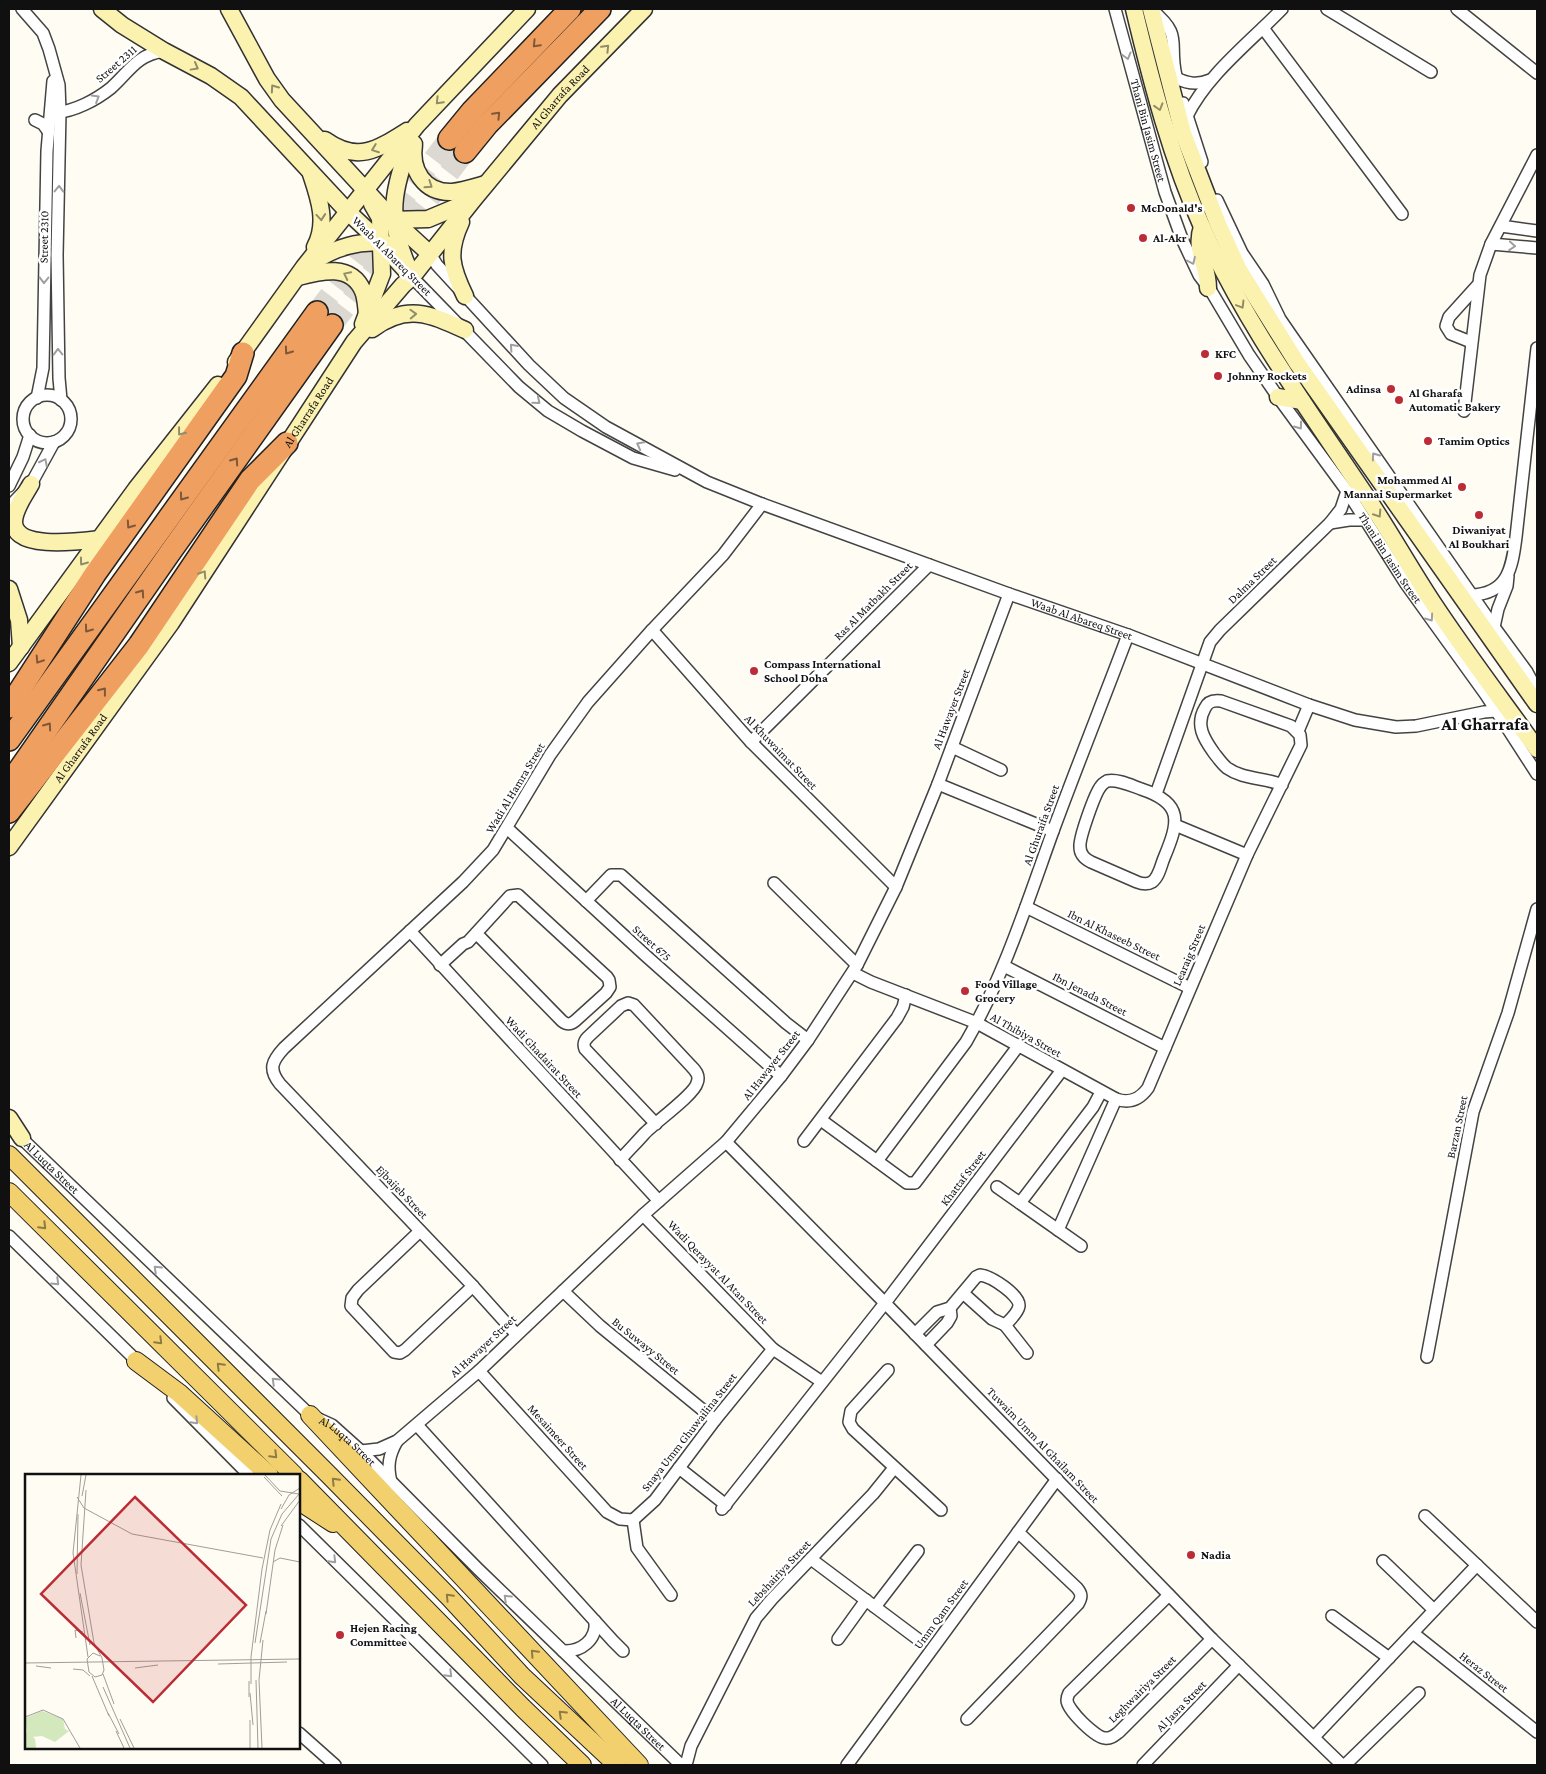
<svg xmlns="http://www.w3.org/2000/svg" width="1546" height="1774" font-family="'Crimson Pro',serif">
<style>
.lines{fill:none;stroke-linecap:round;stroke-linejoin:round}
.highway-tunnel{stroke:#dbd9d1;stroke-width:21;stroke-dasharray:21 11;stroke-linecap:butt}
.street-casing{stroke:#434343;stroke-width:14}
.secondary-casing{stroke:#323232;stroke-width:19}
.primary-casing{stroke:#212121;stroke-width:20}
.highway-casing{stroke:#212121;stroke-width:24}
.street{stroke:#fff;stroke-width:11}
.secondary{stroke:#fcf2b0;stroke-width:16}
.primary{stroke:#f3d06e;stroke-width:18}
.highway{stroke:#ef9f60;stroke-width:21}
.oneway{stroke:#805838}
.oneway2{stroke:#928c68}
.oneway3{stroke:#9f9f9f}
.oneway4{stroke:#8d7a44}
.poi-dot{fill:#bc2c35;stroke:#fff;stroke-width:2}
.labels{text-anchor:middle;stroke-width:5;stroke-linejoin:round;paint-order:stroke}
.street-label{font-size:12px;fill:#101010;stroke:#fff}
.poi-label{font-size:12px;font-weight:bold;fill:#101010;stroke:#fff;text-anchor:start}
.district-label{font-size:18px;font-weight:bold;fill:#101010;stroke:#fff}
.inset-road{fill:none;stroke:#9f9e98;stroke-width:1}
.view{fill:#bc2c35;fill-opacity:0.15;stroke:#bc2c35;stroke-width:2.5}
.inset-edge{fill:none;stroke:#101010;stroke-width:2.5}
</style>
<rect width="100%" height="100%" fill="#fffcf3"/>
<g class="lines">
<g class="highway-tunnel">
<path d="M317,312L449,139"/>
<path d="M332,325L465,152"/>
</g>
<defs>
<g id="street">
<path d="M22,9L43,33L49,49L59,85L60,112L57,255L59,378L61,400"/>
<path id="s1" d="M1115,9L1165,192L1182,239L1199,275L1211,291L1249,355L1278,397L1347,491L1406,584L1486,695L1537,774"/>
<path d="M1151,9C1184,37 1168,40 1176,76"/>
<path d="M1327,9L1431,72"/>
<path d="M1457,9L1537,73"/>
<path d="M1263,28L1402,214"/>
<path d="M1176,78C1188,84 1198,85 1210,80"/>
<path d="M1183,103L1202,162"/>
<path d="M55,113C75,111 96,100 111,88C130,71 136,55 164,51"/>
<path d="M1187,116C1207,75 1250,42 1282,9"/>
<path d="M35,120L43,124L48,131"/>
<path d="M1217,200L1242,253L1263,284L1280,319L1291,335L1494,627L1527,672L1534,685L1537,699"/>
<path d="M1501,226L1537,231"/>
<path d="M1491,244L1537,248"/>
<path id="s2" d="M430,254L437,265L529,365L564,398L606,427L707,482L762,504L1009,594L1128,635L1309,705L1355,720L1396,727L1416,726L1484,712L1496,711"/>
<path d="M412,277L519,387L548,411L582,431L633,458L675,470"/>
<path d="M1471,342L1451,334L1446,326L1449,317L1477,286"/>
<circle cx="47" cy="419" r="24"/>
<path d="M37,398L43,368L47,151L53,81"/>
<path d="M1464,411L1480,275L1491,244L1537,155"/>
<path d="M9,486L23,457L30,435"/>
<path d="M9,507L31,484L54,442"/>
<path d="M1330,523L1349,520H1366"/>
<path d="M1471,595C1508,594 1512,568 1516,537L1537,348"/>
<path d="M1494,627L1498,609L1507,586L1508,576"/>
<path d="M652,630L751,742L896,887"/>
<path d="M1298,731L1309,705"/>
<path d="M751,742L929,565"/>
<path d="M952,747L1001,770"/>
<path d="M1107,781C1118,779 1130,785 1141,789C1184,803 1179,822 1164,858C1161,865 1159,877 1152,882C1147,885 1142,884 1137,882L1091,862C1085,859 1080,854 1080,847C1079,838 1095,793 1101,786C1103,783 1104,783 1107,781Z"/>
<path d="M938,784L1053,831"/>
<path d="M1156,794L1210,642L1220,630L1330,523L1341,509L1347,491"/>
<path d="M1175,825L1247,855"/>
<path d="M507,828L645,955L781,1076"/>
<path d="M774,883L857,965"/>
<path d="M586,901L611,875H621L786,1023L808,1040"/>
<path d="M1026,907L1190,988"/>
<path d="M410,931L659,1201"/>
<path d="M440,965L463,944L468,942L510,896L518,895L607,977L609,980L610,987L606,993L575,1021C570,1025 567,1025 562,1021L476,933"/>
<path d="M1004,966L1165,1048"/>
<path d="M853,973L871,982L977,1023L1116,1099C1130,1104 1140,1099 1148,1088L1247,855L1301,745L1300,735L1291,726L1221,701C1214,700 1208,701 1205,708C1195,725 1204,739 1214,753C1218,758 1222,764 1227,768C1244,780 1264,777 1282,785"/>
<path d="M821,1120L907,1183H915L1019,1045"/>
<path id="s3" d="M17,1134L310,1415L332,1425L361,1451L478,1569L681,1765"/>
<path d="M804,1141L897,1018L903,1007L906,995"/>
<path d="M726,1142L885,1303L1212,1639L1342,1765"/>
<path d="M620,1160C628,1151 636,1143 644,1134C654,1123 694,1095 697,1083C700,1076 696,1071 691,1066L634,1005L628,1003L621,1006L588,1037C584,1041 583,1044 585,1049L656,1124"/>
<path d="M877,1161L966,1042C1004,976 1027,903 1053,831C1077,766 1103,701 1128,635"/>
<path d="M997,1187L1081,1246"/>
<path d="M1020,1203L1093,1107L1101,1092"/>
<path d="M643,1215L773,1349L822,1382"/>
<path d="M1058,1230L1116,1099"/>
<path d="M420,1231L358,1290L352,1298L351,1306L394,1352L400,1353L405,1350L473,1286"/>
<path d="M9,1236L141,1365"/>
<path d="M563,1291L600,1326L715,1420"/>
<path d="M1005,1325L1027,1353"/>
<path d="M516,1334L470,1283L280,1084C268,1069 272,1061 284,1048L463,882L493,850L550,755L588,702L652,630L723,555L762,504"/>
<path d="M915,1334L937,1312L950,1308L976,1277L980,1275C991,1276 1020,1295 1019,1306C1018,1313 1009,1321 1005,1325L992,1319L963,1293"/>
<path d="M926,1345L947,1323L951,1316L950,1308"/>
<path d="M1427,1357L1473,1112L1508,1013L1537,909"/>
<path d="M888,1370L851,1411L849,1422L853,1429L941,1510"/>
<path d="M479,1371L607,1512L620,1519L633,1520L655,1500L715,1420L773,1349"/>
<path d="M173,1398L249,1475"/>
<path d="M417,1425L613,1641L623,1651"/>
<path d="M361,1451L379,1449L397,1441L479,1371L643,1215L726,1142L781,1076L808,1040L857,965L896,887L938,784L1009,594"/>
<path d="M679,1468L726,1505"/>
<path d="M391,1482C387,1466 389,1455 397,1441"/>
<path d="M722,1509L885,1303L1062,1070"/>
<path d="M1425,1516L1537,1622"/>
<path d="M633,1520L637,1548L671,1595"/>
<path d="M299,1525L542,1765"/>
<path d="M811,1559L919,1640"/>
<path d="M1383,1561L1434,1610"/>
<path d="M1169,1595L1069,1693C1068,1695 1067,1698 1067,1700C1067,1710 1096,1738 1105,1738C1111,1739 1115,1735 1119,1732L1212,1639"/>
<path d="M875,1607L918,1551"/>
<path d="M1332,1616L1389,1658"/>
<path d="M1413,1633L1537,1732"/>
<path d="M838,1639L866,1600"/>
<path d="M563,1651C581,1652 597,1640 595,1621"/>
<path d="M967,1719L1078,1604C1082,1597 1082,1594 1077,1588L1018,1532"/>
<path d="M299,1733L335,1765"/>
<path d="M1314,1737L1477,1565"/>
<path d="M686,1765L691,1746L756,1618L772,1599L873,1494L894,1468"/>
<path d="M847,1765L1057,1479"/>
<path d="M1143,1765L1239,1665"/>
<path d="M1345,1765L1419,1693"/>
</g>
<g id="secondary">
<path d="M102,9L122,25L164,51L211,76L241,97L348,212L381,243L412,277"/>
<path d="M229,9L267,79L282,100L394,221L430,254"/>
<path d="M1134,9C1152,84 1171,158 1203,229C1244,321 1304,403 1360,487C1386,525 1408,565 1433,603C1466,653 1502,700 1537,749"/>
<path d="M1151,9L1183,133L1218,224L1239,270L1297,363L1537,704"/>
<path d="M325,140C357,163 377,150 407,131"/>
<path d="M414,144C410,170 424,193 452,192C463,191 475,187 486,184"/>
<path d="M311,174C319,198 328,223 315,247"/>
<path d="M389,220L428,219L471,201"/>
<path d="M461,222C447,252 451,267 465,296"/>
<path d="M1202,227C1194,249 1208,265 1208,288"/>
<path d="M313,262C334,248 361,239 387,244"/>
<path d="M408,267C386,218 393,188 411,141"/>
<path d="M298,277C321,271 351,263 363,291C366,298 366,307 367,314"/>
<path d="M363,324L382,274L380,218L372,204"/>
<path d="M372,329C407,303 430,314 465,330"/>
<path d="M236,362L304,267L417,125L527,9"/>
<path d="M1278,397L1302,401"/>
<path d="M31,484C25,495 14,509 14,522C14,551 82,541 101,539"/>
<path d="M9,589L19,620L21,647"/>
<path d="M9,663L136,489L218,385"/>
<path id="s4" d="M9,847L171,623L354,342L403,285L412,277L473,200L560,95L644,9"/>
<path d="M9,1118L22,1138"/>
</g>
<g id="primary">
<path d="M9,1155L329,1475L449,1597L522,1676L617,1765"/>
<path d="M9,1192L294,1475"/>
<path d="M136,1361L179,1393L269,1475"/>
<path d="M310,1415L639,1765"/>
<path d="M299,1480L523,1708L582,1765"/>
<path d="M299,1501L333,1523"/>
</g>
<g id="highway">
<path d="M449,139L472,111L570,9"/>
<path d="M465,152L487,125L600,9"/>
<path d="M9,707L95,574L236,376L243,353"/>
<path d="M9,740L317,312"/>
<path d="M9,784L169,554L332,325"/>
<path d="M9,812L139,645L250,480L287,443"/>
</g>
</defs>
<use href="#street" class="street-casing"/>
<use href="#secondary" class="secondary-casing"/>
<use href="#primary" class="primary-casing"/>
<use href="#highway" class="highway-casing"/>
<use href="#street" class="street"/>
<use href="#secondary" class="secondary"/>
<use href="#primary" class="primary"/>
<use href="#highway" class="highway"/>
</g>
<defs><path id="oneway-chevron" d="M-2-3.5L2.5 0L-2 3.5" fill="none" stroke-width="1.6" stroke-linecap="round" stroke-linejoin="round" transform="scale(1.25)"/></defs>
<g class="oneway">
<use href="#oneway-chevron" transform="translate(536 44) rotate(134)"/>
<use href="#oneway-chevron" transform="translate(497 115) rotate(-46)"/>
<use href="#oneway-chevron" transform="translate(288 351) rotate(126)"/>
<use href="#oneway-chevron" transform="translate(235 461) rotate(-55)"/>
<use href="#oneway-chevron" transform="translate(183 497) rotate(126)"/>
<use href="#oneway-chevron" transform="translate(130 525) rotate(125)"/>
<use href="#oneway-chevron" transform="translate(141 593) rotate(-55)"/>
<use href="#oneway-chevron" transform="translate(88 629) rotate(126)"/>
<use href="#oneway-chevron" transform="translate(39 660) rotate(123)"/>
<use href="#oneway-chevron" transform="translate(103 691) rotate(-52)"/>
<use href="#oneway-chevron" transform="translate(48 726) rotate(-55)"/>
</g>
<g class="oneway2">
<use href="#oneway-chevron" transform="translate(606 48) rotate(-46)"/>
<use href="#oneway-chevron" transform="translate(195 67) rotate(29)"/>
<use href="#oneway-chevron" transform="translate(274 88) rotate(-125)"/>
<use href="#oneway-chevron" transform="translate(439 101) rotate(134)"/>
<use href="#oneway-chevron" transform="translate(1159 107) rotate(73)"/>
<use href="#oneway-chevron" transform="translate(375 149) rotate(159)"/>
<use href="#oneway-chevron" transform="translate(429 185) rotate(34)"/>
<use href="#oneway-chevron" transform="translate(321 217) rotate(85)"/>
<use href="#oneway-chevron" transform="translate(347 275) rotate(-154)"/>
<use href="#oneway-chevron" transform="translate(1241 305) rotate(59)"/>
<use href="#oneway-chevron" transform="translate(413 314) rotate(-2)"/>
<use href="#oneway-chevron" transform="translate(181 432) rotate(128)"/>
<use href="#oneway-chevron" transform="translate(1378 514) rotate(57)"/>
<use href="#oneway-chevron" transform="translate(83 562) rotate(126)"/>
<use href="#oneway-chevron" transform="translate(203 574) rotate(-57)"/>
</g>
<g class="oneway3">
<use href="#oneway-chevron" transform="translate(1127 56) rotate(75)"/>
<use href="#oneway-chevron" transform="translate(96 98) rotate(-31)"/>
<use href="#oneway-chevron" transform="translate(59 189) rotate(-89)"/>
<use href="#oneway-chevron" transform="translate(1512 246) rotate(5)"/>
<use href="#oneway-chevron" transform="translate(1192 261) rotate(65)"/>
<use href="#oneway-chevron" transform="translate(44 280) rotate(91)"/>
<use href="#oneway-chevron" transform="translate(513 347) rotate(-132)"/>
<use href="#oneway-chevron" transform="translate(58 352) rotate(-91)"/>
<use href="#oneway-chevron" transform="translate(537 401) rotate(40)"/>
<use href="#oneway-chevron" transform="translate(1299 426) rotate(54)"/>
<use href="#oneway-chevron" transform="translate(640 445) rotate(-152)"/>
<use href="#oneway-chevron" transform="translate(1375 456) rotate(-125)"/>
<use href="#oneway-chevron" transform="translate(44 462) rotate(-63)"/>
<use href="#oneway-chevron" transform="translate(1430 618) rotate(55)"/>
<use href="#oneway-chevron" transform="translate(157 1269) rotate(-136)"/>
<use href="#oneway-chevron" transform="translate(56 1282) rotate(44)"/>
<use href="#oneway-chevron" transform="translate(275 1381) rotate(-136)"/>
<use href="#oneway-chevron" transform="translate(195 1421) rotate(46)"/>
<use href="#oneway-chevron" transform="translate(333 1560) rotate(45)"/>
<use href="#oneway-chevron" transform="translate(507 1598) rotate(-136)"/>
<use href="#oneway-chevron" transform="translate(449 1674) rotate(45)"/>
</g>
<g class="oneway4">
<use href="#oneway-chevron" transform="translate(43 1226) rotate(45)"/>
<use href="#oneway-chevron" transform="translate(159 1341) rotate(45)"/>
<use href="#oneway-chevron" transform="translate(220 1366) rotate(-135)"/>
<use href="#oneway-chevron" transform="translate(274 1455) rotate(45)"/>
<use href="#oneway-chevron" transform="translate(335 1481) rotate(-134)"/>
<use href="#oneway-chevron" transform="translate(449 1597) rotate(-134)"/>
<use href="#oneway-chevron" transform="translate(534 1653) rotate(-133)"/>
<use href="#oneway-chevron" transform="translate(562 1714) rotate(-136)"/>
</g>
<g class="poi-dot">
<circle cx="1131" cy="208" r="5"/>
<circle cx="1143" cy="238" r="5"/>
<circle cx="1205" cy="354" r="5"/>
<circle cx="1218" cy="376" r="5"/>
<circle cx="1391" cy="389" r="5"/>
<circle cx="1399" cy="400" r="5"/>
<circle cx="1428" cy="441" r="5"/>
<circle cx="1462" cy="487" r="5"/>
<circle cx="1479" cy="515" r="5"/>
<circle cx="754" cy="671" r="5"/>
<circle cx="965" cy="991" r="5"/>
<circle cx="1191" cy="1555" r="5"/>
<circle cx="340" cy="1635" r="5"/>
</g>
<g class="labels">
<g class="street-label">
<text transform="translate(116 64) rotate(-41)" y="4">Street 2311</text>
<text dy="4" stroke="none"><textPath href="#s4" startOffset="932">Al Gharrafa Road</textPath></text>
<text dy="4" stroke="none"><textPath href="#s1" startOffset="126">Thani Bin Jasim Street</textPath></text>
<text transform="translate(44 237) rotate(-89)" y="4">Street 2310</text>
<text transform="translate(392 256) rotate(45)" y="4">Waab Al Abareq Street</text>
<text dy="4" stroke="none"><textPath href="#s4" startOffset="528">Al Gharrafa Road</textPath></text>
<text dy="4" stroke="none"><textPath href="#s1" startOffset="621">Thani Bin Jasim Street</textPath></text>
<text transform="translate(1252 580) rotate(-44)" y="4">Dalma Street</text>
<text transform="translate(873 601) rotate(-45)" y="4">Ras Al Matbakh Street</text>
<text dy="4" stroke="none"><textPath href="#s2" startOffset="762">Waab Al Abareq Street</textPath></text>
<text transform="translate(951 709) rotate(-69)" y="4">Al Hawayer Street</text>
<text dy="4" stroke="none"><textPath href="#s4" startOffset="122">Al Gharrafa Road</textPath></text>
<text transform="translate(781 752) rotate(46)" y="4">Al Khuwaimat Street</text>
<text transform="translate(515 788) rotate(-59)" y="4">Wadi Al Hamra Street</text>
<text transform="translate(1041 825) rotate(-70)" y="4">Al Ghuraifa Street</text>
<text transform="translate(1114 935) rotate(26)" y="4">Ibn Al Khaseeb Street</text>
<text transform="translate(652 943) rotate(42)" y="4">Street 675</text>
<text transform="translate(1189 955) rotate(-67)" y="4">Learaig Street</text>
<text transform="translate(1090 994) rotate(27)" y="4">Ibn Jenada Street</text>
<text transform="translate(1026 1035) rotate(29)" y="4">Al Thibiya Street</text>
<text transform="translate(544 1057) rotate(47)" y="4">Wadi Ghadairat Street</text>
<text transform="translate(771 1065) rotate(-52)" y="4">Al Hawayer Street</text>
<text transform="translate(1457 1127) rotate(-78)" y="4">Barzan Street</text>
<text dy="4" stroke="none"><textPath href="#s3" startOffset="48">Al Luqta Street</textPath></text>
<text transform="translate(963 1178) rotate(-53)" y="4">Khattaf Street</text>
<text transform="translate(402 1192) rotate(46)" y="4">Ejbaijeb Street</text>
<text transform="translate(718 1272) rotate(46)" y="4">Wadi Qerayyat Al Atan Street</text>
<text transform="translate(483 1346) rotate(-43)" y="4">Al Hawayer Street</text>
<text transform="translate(646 1346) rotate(39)" y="4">Bu Suwayy Street</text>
<text transform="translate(689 1432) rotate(-52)" y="4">Snaya Umm Ghuwailina Street</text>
<text transform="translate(558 1437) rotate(48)" y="4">Mesaimeer Street</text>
<text dy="4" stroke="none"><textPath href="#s3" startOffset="452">Al Luqta Street</textPath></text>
<text transform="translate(1043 1445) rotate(46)" y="4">Tuwaim Umm Al Ghailam Street</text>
<text transform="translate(779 1573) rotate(-47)" y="4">Lebshairiya Street</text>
<text transform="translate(941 1614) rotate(-54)" y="4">Umm Qam Street</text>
<text transform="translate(1484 1672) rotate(38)" y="4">Heraz Street</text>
<text transform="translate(1142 1689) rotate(-45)" y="4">Leghwairiya Street</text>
<text transform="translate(1181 1706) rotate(-46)" y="4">Al Jasra Street</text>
<text dy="4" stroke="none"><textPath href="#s3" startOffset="858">Al Luqta Street</textPath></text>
</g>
<g class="poi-label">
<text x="1141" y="212">McDonald's</text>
<text x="1153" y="242">Al-Akr</text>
<text x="1215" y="358">KFC</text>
<text x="1228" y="380">Johnny Rockets</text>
<text x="1381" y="393" text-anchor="end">Adinsa</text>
<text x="1409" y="397">Al Gharafa<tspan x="1409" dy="14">Automatic Bakery</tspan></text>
<text x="1438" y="445">Tamim Optics</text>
<text x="1452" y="484" text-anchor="end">Mohammed Al<tspan x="1452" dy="14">Mannai Supermarket</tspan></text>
<text x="1479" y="534" text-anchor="middle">Diwaniyat<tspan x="1479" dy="14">Al Boukhari</tspan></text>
<text x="764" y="668">Compass International<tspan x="764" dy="14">School Doha</tspan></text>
<text x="975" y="988">Food Village<tspan x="975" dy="14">Grocery</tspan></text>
<text x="1201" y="1559">Nadia</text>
<text x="350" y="1632">Hejen Racing<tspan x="350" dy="14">Committee</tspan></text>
</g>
<g class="district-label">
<text x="1485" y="730">Al Gharrafa</text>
</g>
</g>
<g transform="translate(25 1474)">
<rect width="275" height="275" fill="#fffcf3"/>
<path d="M17,237L38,245L40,255L44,257L30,268L17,262L7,263L2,258L0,244Z" fill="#d4e8bd"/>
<path d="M3,258L10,265L11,274H0V259Z" fill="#d4e8bd"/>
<path class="inset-road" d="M56,1L48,79L63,183M240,1L255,17L274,20M239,3L257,22M61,16L56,91L69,169L77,184L79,196L77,201L70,203L64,198L62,185L68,179L75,182M57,22L61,1M52,23L59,34L107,60L238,84M256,35L264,21L275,14M256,52L275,26M248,88L255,84L275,88M52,100L53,40M55,119L65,171M241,140L250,76L258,51M51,164L50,156L58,158M230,169L246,65L257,40L275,19M235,169L241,137M0,189L275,185M193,190L262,188M11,192L26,194M110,194L133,191M48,195L58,196L65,202M78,200L89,230M67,202L84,242M231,206L233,274M226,210V183L237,95L245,56L256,30M78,213L105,274M225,219L228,251M224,223V207M83,239L94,260M0,243L18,236L38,245L55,274M95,245L109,274M225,246V274M91,257L99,274M237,274L234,206L238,166"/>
<path class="view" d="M110,23L221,131L128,228L16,120Z"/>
<rect width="275" height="275" class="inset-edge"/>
</g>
<rect width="1546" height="1774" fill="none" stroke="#101010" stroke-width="20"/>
</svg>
